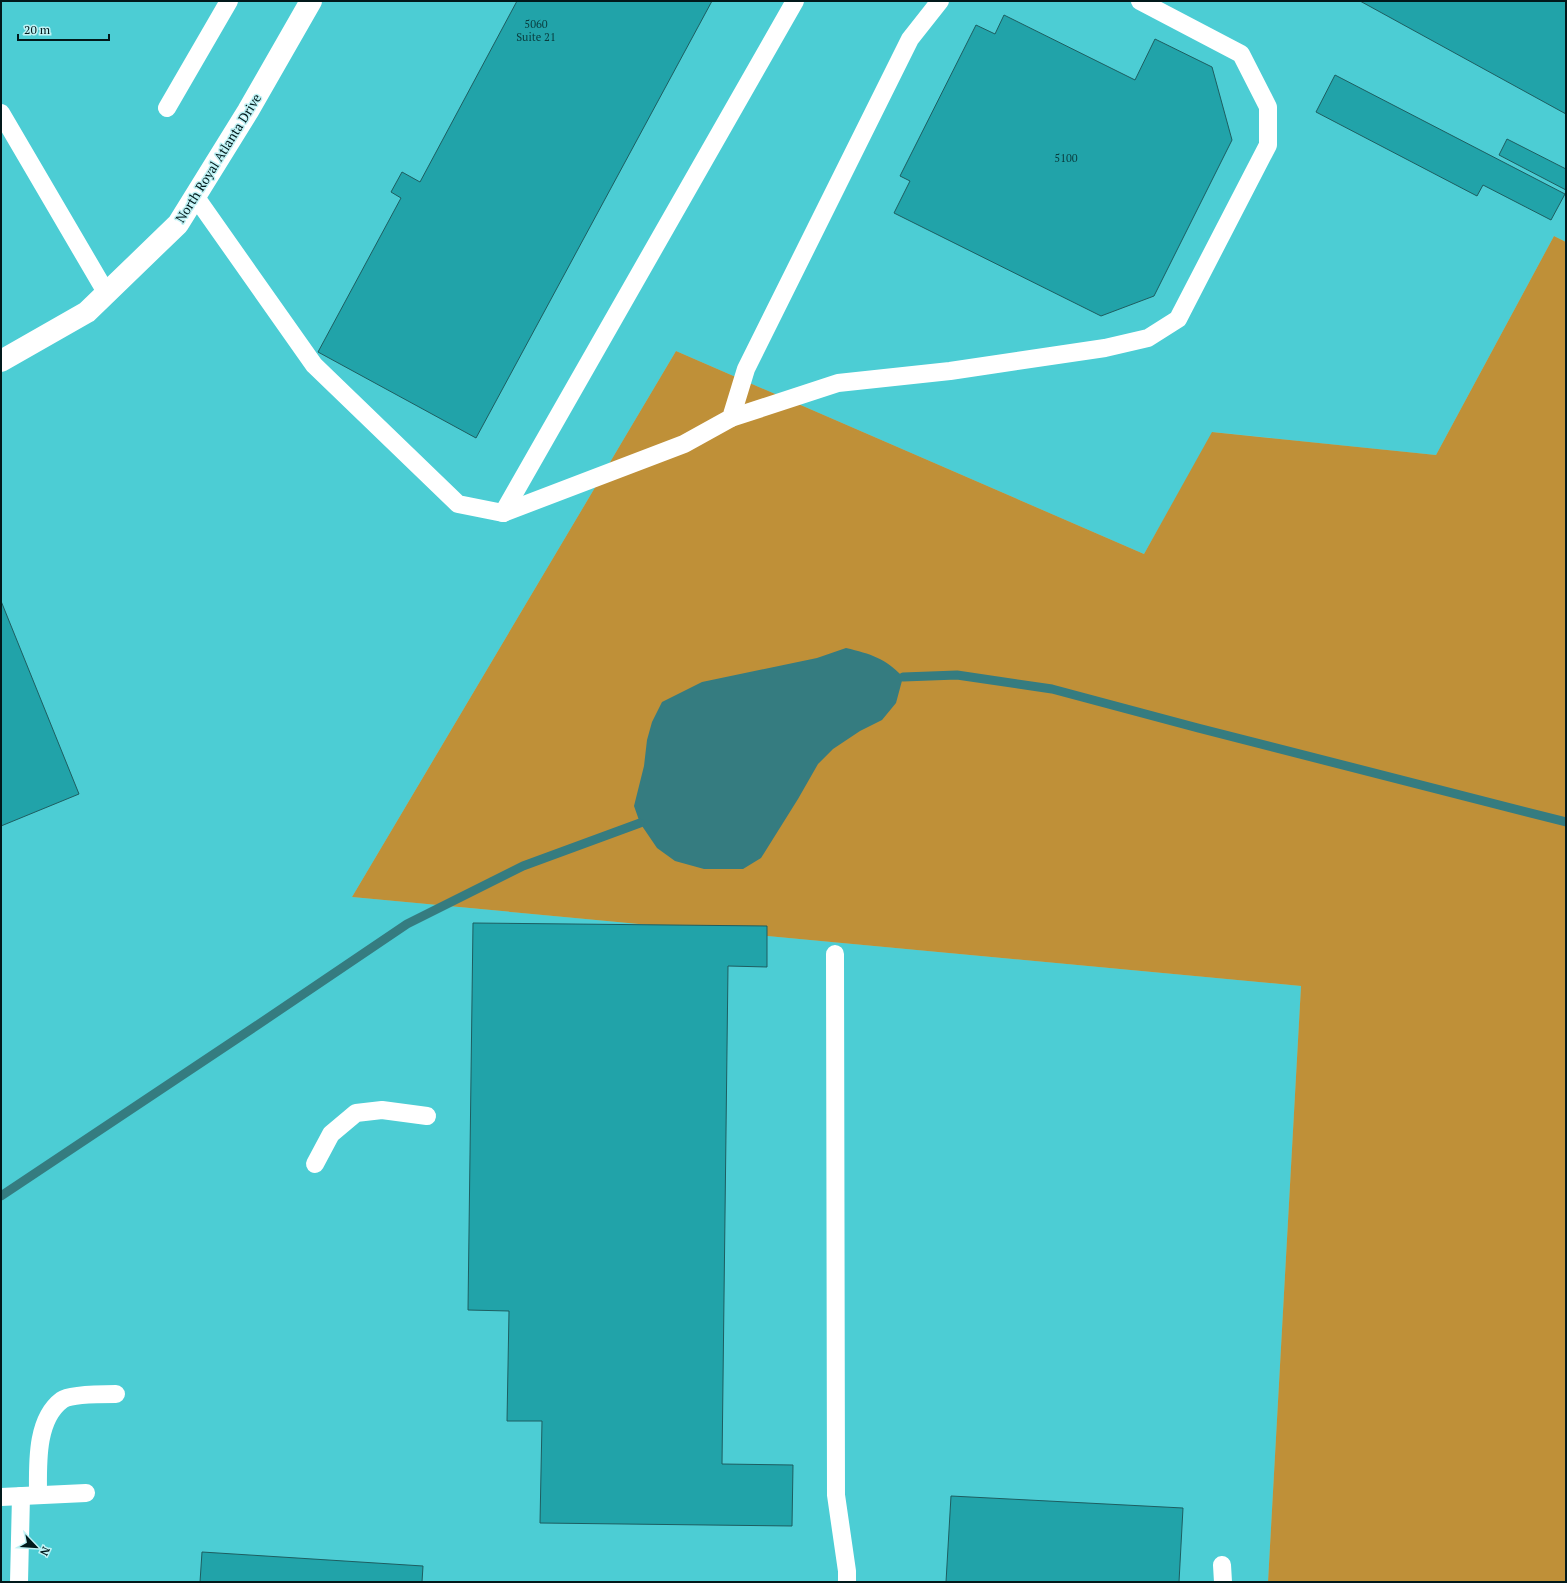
<svg xmlns="http://www.w3.org/2000/svg" width="1567" height="1583" font-family="'PT Serif',serif">
<style>
.built{fill:#4ccdd4}
.forest{fill:#bf9038}
.water{fill:#357c80}
.lines{fill:none;stroke-linecap:round;stroke-linejoin:round}
.stream{stroke:#357c80;stroke-width:9}
.building{fill:#21a3a9;stroke:#1e5d60}
.lane{stroke:#fff;stroke-width:18}
.street{stroke:#fff;stroke-width:22}
.labels{text-anchor:middle;stroke-width:3;stroke-linejoin:round;paint-order:stroke}
.number-label{font-size:11px;fill:#093c3e}
.street-label{font-size:13px;fill:#01191b;stroke:#bff2f5}
</style>
<rect width="100%" height="100%" fill="#68dbe1"/>
<path class="built" d="M1,1H1566V242L1554,236L1436,455L1213,432L1144,554L676,351L352,897L1301,986L1268,1582H1Z"/>
<path class="forest" d="M1554,236L1566,242V1582H1268L1301,986L352,897L676,351L1144,554L1212,432L1436,455Z"/>
<path class="water" d="M846,648C871,654 885,658 903,677L896,703L882,720L860,731L833,749L818,764L798,799L761,858L743,869H704L675,861L657,848L640,823L634,806L644,766L647,740L652,722L662,702L702,682L817,658Z"/>
<g class="lines">
<g class="stream">
<path d="M903,677L957,675L1052,689L1198,728L1566,822"/>
<path d="M1,1196L259,1024L407,924L523,866L640,823"/>
</g>
</g>
<g class="building">
<path d="M517,1H712L476,438L318,352L401,198L391,192L402,172L420,182Z"/>
<path d="M1360,1H1566V114Z"/>
<path d="M1004,15L1135,80L1155,39L1212,67L1232,140L1154,296L1101,316L894,213L910,181L900,176L976,25L995,34Z"/>
<path d="M1335,75L1565,194L1551,220L1483,185L1477,196L1316,112Z"/>
<path d="M1507,139L1566,169V190L1499,155Z"/>
<path d="M1,601L79,794L1,826Z"/>
<path d="M473,923L767,926V967L728,966L722,1464L793,1465L792,1526L540,1523L542,1421H507L509,1311L468,1310Z"/>
<path d="M951,1496L1183,1508L1179,1582H946Z"/>
<path d="M202,1552L423,1566L422,1582H428H200Z"/>
</g>
<g class="lines">
<g class="lane">
<path d="M167,108L229,1"/>
<path d="M1,113L107,294"/>
<path d="M195,196L314,365L458,504L503,513L795,1"/>
<path d="M731,418L838,383L950,371L1105,348L1148,338L1178,319L1268,145V107L1241,54L1140,1"/>
<path d="M503,513L684,444L731,418L746,369L910,39L940,1"/>
<path d="M835,954L836,1495L847,1571V1582"/>
<path d="M315,1164L331,1134L356,1113L382,1110L427,1116"/>
<path d="M38,1495C38,1466 35,1420 62,1400C70,1394 104,1394 116,1394"/>
<path d="M1,1497L86,1493"/>
<path d="M1222,1565L1223,1582"/>
<path d="M19,1582L21,1496"/>
</g>
<path class="street" d="M1,361L87,312L178,224L248,111L311,1"/>
</g>
<g class="labels">
<g class="number-label">
<text x="536" y="28">5060<tspan x="536" dy="13">Suite 21</tspan></text>
<text x="1066" y="162">5100</text>
</g>
<g class="street-label">
<text transform="translate(218 158) rotate(-58)" y="5">North Royal Atlanta Drive</text>
</g>
</g>
<rect width="1567" height="1583" fill="none" stroke="#01191b" stroke-width="4"/>
<g transform="translate(36 1547) rotate(115)" stroke="#bff2f5" stroke-width="3" paint-order="stroke">
<path d="M0-3L7 15L0 10L-7 15Z" fill="#01191b"/>
<text y="-6" font-size="11" font-weight="bold" text-anchor="middle" fill="#01191b">N</text>
</g>
<path d="M18 34v6h91v-6" fill="none" stroke="#01191b" stroke-width="2"/>
<text x="24" y="34" font-size="12" fill="#01191b" stroke="#bff2f5" stroke-width="3" paint-order="stroke">20 m</text>
</svg>
